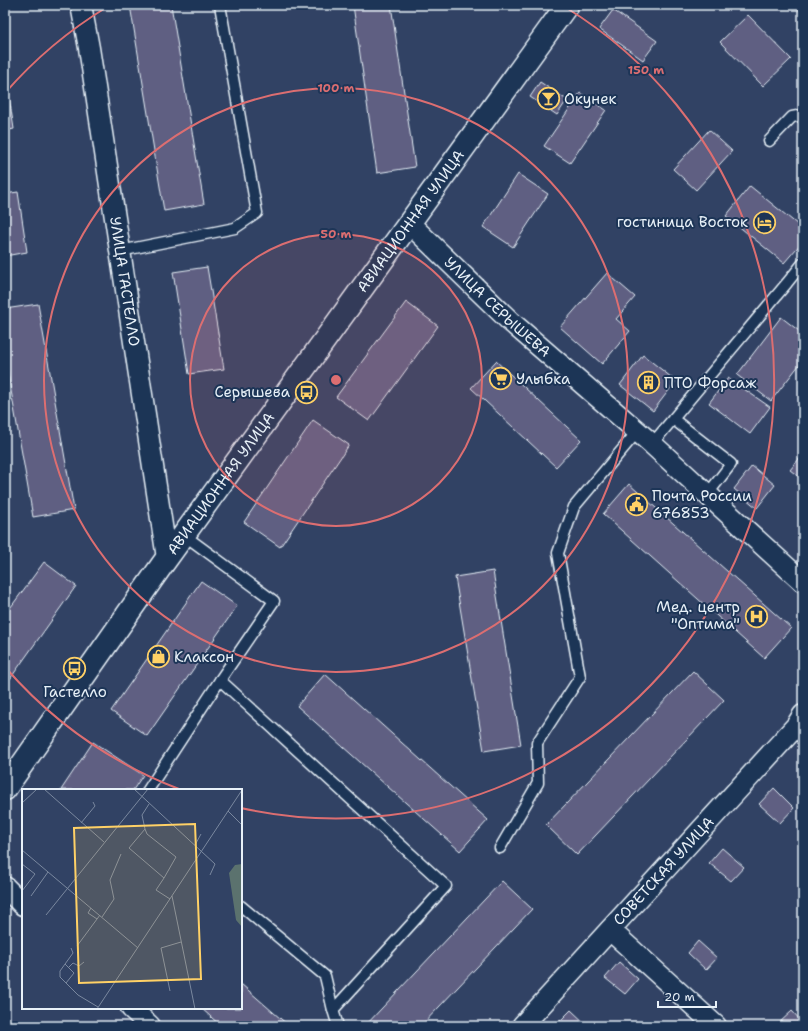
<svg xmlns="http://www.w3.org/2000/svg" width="808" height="1031" font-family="'Shantell Sans',sans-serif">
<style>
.building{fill:#5f5f82;stroke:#e8f1f8}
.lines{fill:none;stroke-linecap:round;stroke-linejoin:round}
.lane-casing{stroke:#e8f1f8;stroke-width:13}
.street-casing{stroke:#e8f1f8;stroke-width:23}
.secondary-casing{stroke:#e8f1f8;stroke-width:25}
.lane{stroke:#1d3557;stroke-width:10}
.street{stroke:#1d3557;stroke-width:20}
.secondary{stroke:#1d3557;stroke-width:22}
.ring{fill:none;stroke:#dc6e71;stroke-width:2}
.labels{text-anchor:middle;stroke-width:4;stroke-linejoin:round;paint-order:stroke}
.poi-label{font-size:15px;fill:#e8f1f8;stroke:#1d3557;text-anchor:start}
.street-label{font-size:15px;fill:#e8f1f8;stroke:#1d3557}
.inset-road{fill:none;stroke:#7a889f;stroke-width:1}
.view{fill:#ffd166;fill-opacity:0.15;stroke:#ffd166;stroke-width:2}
.inset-edge{fill:none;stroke:#e8f1f8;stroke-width:2}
.centre{fill:#dc6e71;stroke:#1d3557;stroke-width:2}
.ring-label{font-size:12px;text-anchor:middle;font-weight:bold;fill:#dc6e71;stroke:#1d3557;stroke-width:4;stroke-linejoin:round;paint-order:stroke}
</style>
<rect width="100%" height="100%" fill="#314264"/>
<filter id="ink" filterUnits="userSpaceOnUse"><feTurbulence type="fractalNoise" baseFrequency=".025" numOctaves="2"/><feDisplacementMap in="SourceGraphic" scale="8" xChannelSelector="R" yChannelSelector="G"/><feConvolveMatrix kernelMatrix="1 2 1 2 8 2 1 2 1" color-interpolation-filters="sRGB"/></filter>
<g filter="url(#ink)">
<g class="building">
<path d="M130,5H171L204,204L164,211Z"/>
<path d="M353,5H391L415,167L377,173Z"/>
<path d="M794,5H803V15Z"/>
<path d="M613,10L657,41L643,60L599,29Z"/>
<path d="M748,15L791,59L763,86L720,42Z"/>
<path d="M5,71L14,129L5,131Z"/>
<path d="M540,82L567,100L557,115L530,97Z"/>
<path d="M580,93L606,110L570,163L544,146Z"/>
<path d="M709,130L732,151L696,190L673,169Z"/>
<path d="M518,174L548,194L513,247L483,227Z"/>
<path d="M750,186L803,229V241L784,263L726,216Z"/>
<path d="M18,192L27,252L5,256V194Z"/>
<path d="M207,267L224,369L189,374L173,272Z"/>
<path d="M607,273L635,297L616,319L630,331L602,364L560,327Z"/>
<path d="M406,302L438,326L369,421L336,397Z"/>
<path d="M38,304L74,510L33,517L5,356V309Z"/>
<path d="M781,317L803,334V360L771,401L737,375Z"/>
<path d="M643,355L676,381L653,411L620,385Z"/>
<path d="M496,361L581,440L556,467L471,388Z"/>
<path d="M728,378L770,407L750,434L709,403Z"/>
<path d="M313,420L349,445L280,547L244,522Z"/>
<path d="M803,454V480L790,470Z"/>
<path d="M752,466L775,485L757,508L734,489Z"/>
<path d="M629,484L791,628L764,658L603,514Z"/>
<path d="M44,562L76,586L5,686V615Z"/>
<path d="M493,571L521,745L484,751L455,577Z"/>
<path d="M201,581L237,606L147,736L111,711Z"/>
<path d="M693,671L724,700L577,855L546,825Z"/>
<path d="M325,674L488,820L460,851L297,706Z"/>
<path d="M93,742L143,775L133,790H61Z"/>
<path d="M774,788L794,808L780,823L759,804Z"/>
<path d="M722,848L744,867L731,881L709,863Z"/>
<path d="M502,881L532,909L421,1026H365Z"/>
<path d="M698,941L717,958L706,970L688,953Z"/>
<path d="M619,962L638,979L625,994L605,978Z"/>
<path d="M241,984L289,1026H221L201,1008H241Z"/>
<path d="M571,1010L588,1026H558L556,1025Z"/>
<path d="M792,1011L803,1023V1026H782L779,1023Z"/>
</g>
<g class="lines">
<defs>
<g id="lane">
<path d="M769,141L792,117L803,115"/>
<path d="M120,251L235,228L257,213L220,5"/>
<path d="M673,419L731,464L707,495"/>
<path d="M652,444L787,283L803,263"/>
<path d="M184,535L274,601L220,680"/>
<path d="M148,790L220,680L446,886L333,1010L338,1026"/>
<path d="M500,848L538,783L537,743L580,677L558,553L574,507L637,432"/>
<path d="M241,906L325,976L333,1010"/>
</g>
<g id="street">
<path id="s1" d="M81,5L89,48L167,558"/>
<path id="s2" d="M409,223L510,321L652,444L803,582"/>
<path d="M5,887L23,905"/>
<path d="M610,930L716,1026"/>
<path d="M131,1008L150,1026"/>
<path id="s3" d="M522,1026L796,726L803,715"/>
</g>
<g id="secondary">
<path id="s4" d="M5,789L162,565L567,5"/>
</g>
</defs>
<use href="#lane" class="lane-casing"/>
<use href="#street" class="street-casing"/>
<use href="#secondary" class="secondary-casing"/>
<use href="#lane" class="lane"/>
<use href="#street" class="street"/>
<use href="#secondary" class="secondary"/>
</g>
</g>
<circle cx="336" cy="380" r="146" fill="#dc6e71" fill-opacity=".12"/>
<g class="ring">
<circle cx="336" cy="380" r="146"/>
<circle cx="336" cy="380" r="292"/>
<path d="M179 789A438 438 0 0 1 5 667M5 93A438 438 0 0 1 107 7M565 7A438 438 0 0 1 241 808"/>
</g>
<defs>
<symbol id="bar-ring" viewBox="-11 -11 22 22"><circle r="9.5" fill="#1d3557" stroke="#ffd166" stroke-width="1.5"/><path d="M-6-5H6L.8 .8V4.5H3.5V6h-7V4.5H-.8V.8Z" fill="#ffd166"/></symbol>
<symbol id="hotel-ring" viewBox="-11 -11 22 22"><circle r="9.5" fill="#1d3557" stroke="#ffd166" stroke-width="1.5"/><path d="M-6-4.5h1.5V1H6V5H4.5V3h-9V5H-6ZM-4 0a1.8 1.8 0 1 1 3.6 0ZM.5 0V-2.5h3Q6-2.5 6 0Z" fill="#ffd166"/></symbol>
<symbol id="supermarket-ring" viewBox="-11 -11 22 22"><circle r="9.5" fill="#1d3557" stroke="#ffd166" stroke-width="1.5"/><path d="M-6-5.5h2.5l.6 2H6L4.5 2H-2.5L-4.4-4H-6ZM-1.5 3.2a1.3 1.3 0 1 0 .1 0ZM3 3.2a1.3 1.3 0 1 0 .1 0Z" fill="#ffd166"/></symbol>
<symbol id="building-ring" viewBox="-11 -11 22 22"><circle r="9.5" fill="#1d3557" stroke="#ffd166" stroke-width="1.5"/><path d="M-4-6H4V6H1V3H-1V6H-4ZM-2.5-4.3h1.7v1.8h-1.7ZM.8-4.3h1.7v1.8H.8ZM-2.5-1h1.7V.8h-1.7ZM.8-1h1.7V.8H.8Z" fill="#ffd166"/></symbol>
<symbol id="bus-ring" viewBox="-11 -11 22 22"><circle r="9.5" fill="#1d3557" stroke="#ffd166" stroke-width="1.5"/><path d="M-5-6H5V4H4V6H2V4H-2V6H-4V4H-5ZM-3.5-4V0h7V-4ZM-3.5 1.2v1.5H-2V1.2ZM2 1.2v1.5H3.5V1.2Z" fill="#ffd166"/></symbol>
<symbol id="civic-ring" viewBox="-11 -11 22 22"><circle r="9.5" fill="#1d3557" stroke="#ffd166" stroke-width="1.5"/><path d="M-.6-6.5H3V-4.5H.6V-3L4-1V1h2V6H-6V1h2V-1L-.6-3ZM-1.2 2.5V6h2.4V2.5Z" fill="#ffd166"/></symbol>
<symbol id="hospital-ring" viewBox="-11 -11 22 22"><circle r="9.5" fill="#1d3557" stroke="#ffd166" stroke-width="1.5"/><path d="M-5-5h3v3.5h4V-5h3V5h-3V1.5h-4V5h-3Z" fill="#ffd166"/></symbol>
<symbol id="shop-ring" viewBox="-11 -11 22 22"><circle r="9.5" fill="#1d3557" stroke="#ffd166" stroke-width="1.5"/><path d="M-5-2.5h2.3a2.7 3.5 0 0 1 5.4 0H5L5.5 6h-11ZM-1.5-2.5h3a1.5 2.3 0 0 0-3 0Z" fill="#ffd166"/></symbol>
</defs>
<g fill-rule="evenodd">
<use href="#bar-ring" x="536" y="86" width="25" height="25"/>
<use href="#hotel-ring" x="752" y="210" width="25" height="25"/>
<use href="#supermarket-ring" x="488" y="366" width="25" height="25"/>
<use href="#building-ring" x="636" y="370" width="25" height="25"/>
<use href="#bus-ring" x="294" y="380" width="25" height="25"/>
<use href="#civic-ring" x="624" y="492" width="25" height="25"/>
<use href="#hospital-ring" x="744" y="604" width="25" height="25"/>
<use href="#shop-ring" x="146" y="644" width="25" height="25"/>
<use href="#bus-ring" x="62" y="656" width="25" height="25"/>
</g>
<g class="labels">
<g class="poi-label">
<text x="564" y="104">Окунек</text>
<text x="748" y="227" text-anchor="end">гостиница Восток</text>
<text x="516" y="384">Улыбка</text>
<text x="664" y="388">ПТО Форсаж</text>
<text x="290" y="397" text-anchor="end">Серышева</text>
<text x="652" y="501">Почта России<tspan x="652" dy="17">676853</tspan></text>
<text x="740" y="612" text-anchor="end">Мед. центр<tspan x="740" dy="17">"Оптима"</tspan></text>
<text x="174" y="662">Клаксон</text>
<text x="75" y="697" text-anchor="middle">Гастелло</text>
</g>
<g class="street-label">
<text dy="5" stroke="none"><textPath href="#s4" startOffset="698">АВИАЦИОННАЯ УЛИЦА</textPath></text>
<text dy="5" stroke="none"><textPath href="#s1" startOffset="280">УЛИЦА ГАСТЕЛЛО</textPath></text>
<text dy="5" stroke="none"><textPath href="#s2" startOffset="122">УЛИЦА СЕРЫШЕВА</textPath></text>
<text dy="5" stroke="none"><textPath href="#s4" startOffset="374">АВИАЦИОННАЯ УЛИЦА</textPath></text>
<text dy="5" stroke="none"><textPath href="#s3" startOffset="210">СОВЕТСКАЯ УЛИЦА</textPath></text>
</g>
</g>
<g transform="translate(22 789)">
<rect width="220" height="220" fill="#314264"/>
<path d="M220,75V138L214,131L207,84L213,76Z" fill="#5b726e"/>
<path class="inset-road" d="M22,0L82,53M112,0L193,75L188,86M0,14L15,0M206,22L220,36M59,34L73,17L71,13M123,40L125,45L154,68L142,89L107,59L123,40L120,26L127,15M173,56L179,45M0,61L116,159M0,75L13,85L0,102M142,89L134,101L148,110M9,107L26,83M150,107L173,220M69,119L66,124L75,130M24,126L126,0M80,128L92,110L88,91L99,65M55,157L78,126M49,159L51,164L38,182V188L56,206L76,218M43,175L52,184L44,194M47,178L51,174L57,177L62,173M148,202L139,159L159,153M75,220L220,1"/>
<path class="view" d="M173,35L179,190L57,194L52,39Z"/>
<rect width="220" height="220" class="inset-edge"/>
</g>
<circle cx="336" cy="380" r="6" class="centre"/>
<g class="ring-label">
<text x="646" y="74">150 m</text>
<text x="336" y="92">100 m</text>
<text x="336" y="238">50 m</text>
</g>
<rect width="808" height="1031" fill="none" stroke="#1d3557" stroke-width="20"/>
<rect x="10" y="10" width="788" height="1011" fill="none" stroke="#e8f1f8" stroke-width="1.5" filter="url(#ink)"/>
<path d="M658 1001v6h58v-6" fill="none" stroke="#e8f1f8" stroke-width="2"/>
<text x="664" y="1001" font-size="12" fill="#e8f1f8" stroke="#1d3557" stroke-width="3" paint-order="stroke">20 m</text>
</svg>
